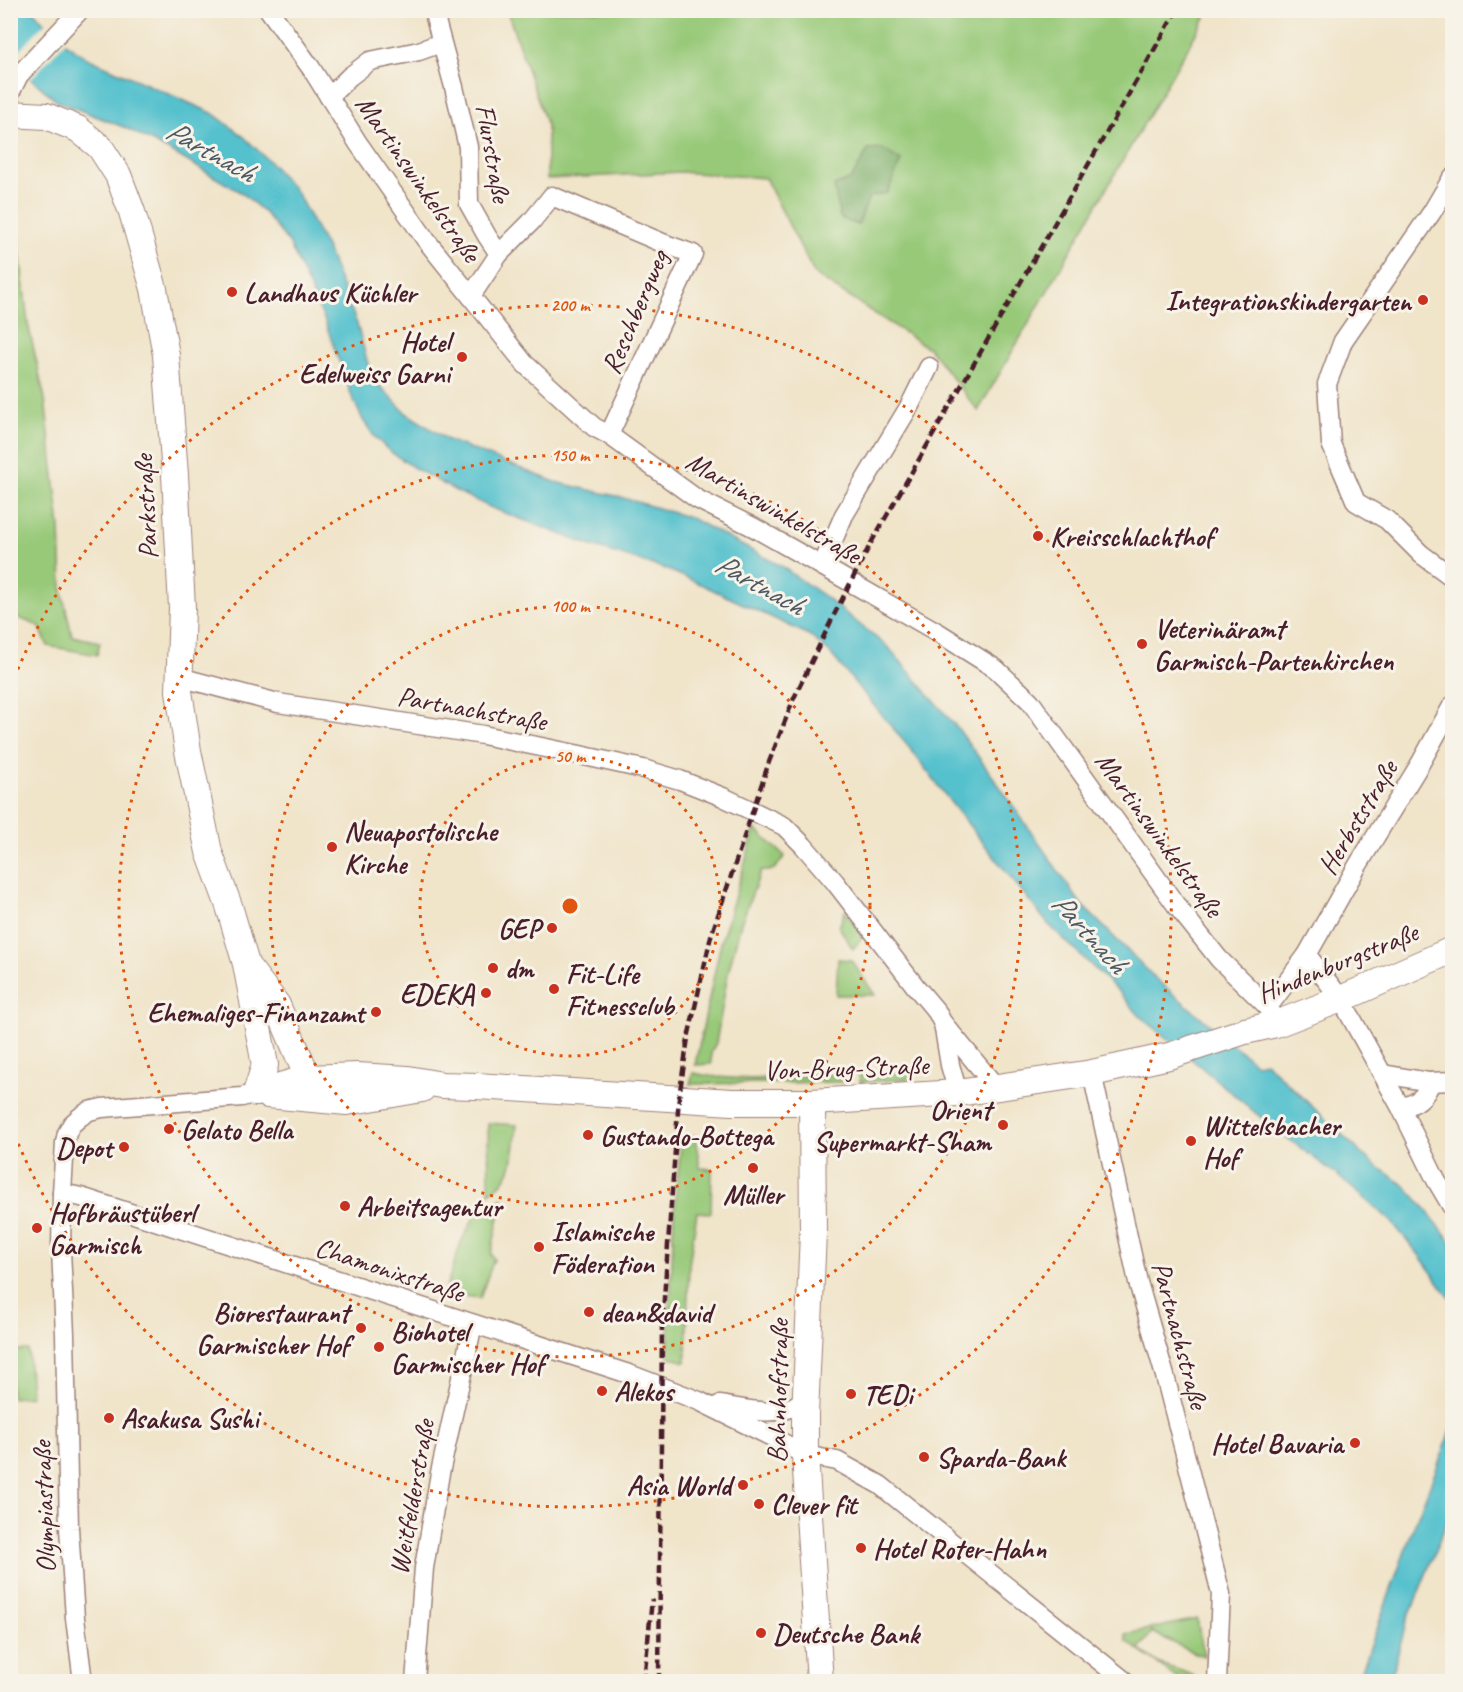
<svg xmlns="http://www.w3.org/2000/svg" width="1463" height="1692" font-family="Caveat,sans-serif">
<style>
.green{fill:#97c978;stroke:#707452;stroke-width:1.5}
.forest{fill:#79ad68;stroke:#62664a;stroke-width:1.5}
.water{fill:#54c1cd;stroke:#4f707c;stroke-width:1.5}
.pier{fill:#f0e4c9}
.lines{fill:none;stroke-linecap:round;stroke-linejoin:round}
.street-casing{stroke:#9d827a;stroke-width:21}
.secondary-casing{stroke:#9d827a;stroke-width:28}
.street{stroke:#fff;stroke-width:18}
.secondary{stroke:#fff;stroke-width:26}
.rail{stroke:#4a1f2b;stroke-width:4.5;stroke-dasharray:9 4.5;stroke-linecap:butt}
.ring{fill:none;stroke:#e0560e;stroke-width:3;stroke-dasharray:3 6}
.poi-dot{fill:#c8321e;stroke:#f7f3e8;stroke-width:2}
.labels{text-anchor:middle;stroke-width:6;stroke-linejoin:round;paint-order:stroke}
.street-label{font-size:28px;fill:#4a1f2b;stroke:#f7f3e8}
.poi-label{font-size:28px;font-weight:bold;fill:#4a1f2b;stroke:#f7f3e8;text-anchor:start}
.water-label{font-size:30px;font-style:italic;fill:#4e5864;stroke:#f7f3e8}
.centre{fill:#e0560e;stroke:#f7f3e8;stroke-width:3}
.ring-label{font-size:18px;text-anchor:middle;font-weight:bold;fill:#e0560e;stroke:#f7f3e8;stroke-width:6;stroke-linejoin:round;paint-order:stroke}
</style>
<rect width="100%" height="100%" fill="#f7f3e8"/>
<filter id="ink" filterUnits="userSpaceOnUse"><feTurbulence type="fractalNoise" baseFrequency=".0167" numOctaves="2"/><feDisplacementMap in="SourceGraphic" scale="12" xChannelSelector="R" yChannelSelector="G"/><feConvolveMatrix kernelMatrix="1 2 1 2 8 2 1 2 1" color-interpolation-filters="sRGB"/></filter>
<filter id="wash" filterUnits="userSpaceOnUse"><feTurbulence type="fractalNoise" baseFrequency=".008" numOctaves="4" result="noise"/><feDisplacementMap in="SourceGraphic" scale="24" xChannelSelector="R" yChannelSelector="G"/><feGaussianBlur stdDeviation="1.35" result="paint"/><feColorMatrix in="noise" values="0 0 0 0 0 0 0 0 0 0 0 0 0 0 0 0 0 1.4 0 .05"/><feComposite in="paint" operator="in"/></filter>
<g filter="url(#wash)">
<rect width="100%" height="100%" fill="#f0e4c9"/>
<g class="green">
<path d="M507,11H1209L978,411L930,349L815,275L765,178L680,172L547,179V126Z"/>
<path d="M11,158L12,161L17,226L28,324L45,399L60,527L62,591L72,636L100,642L97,655L48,646L39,626L11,615L10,254L12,253L10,245Z"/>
<path d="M755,829L785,856C776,867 776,872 761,871L741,923L728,973L716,1043L711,1052V1064L695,1065L721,942Z"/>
<path d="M845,911L864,935L853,949L839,927Z"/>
<path d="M838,959L851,960L875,995H836Z"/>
<path d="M693,1073C741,1084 793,1076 842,1074L843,1082L690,1084Z"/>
<path d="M913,1073L912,1079L860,1082L859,1074Z"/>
<path d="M488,1123L517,1125C513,1153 517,1177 489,1193Z"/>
<path d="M682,1135L695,1136L700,1168L712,1169L711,1213L697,1212L689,1265L686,1362L668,1357L674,1212Z"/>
<path d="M503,1198L491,1254L494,1259L480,1298L465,1296L445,1291L461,1242L476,1214Z"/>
<path d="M28,1350L31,1396L11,1398V1351Z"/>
<path d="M1197,1619L1204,1656L1192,1652L1152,1632L1139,1649L1160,1664L1194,1675L1186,1681H1182L1126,1641V1634Z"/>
</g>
<path class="forest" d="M883,149L901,161L887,193L869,197L858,225L840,218L834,186L851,179L868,150Z"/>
<g class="water">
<path d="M10,11H34L54,35L87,58L212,113L243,136L269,161L297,193L327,249L357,324L368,364L380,386L406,413L448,440L555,482L620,497L691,518L781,566L828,599L889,648L959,730L998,784L1081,904L1157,980L1256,1064L1265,1062L1370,1161L1405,1186L1424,1207L1452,1243V1301L1417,1252L1390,1220L1337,1175L1271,1126L1138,1014L1117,990L1048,924L952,804L912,751L830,653L809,635L692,580L663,568L589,545L492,508L456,491L413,467L389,451L374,436L363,420L352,397L324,319L289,243L265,213L242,193L170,151L126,128L57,101L20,69L11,57Z"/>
<path d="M1452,1429V1509L1406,1624L1390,1681H1358L1414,1526Z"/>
</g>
<path class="pier" d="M45,23L66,41L31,79L10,62L11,59Z"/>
</g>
<g filter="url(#ink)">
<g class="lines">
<defs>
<g id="street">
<path d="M269,10L311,68L358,143L426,240L525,364L594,427L609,435L697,499L753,527L822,566L939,633L996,669L1030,701L1060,743L1176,905L1219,959L1268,1007L1276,1024"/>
<path d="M433,10L454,87L468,147L469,204L487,236L499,254L471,296"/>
<path d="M10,93L19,75L80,10"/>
<path d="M329,97L349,77L370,61L419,51L441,43"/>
<path d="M1452,178L1432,212L1343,341L1327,384L1331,444L1356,502L1387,520L1421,554L1452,577"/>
<path d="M499,254L531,222L552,196L665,244L693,254L609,435"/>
<path d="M822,566L844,515L909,407L929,367"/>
<path d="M179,677L278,703L483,735L580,755L643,769L680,780L723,797L784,826L803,845L835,882L916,987L937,1012L942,1022L996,1087"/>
<path d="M1307,955L1341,999L1401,1108L1436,1180L1452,1207"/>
<path d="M1268,1007L1307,955L1358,865L1420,764L1452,706"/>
<path d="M943,1023L950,1065L958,1093"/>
<path d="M1092,1073L1138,1282L1165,1376L1221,1594L1217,1682"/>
<path d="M1383,1074L1429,1082L1452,1081"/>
<path d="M1401,1107C1416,1105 1426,1096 1431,1082"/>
<path d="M62,1193L81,1197L629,1374L699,1401L774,1438L805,1455L837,1461L880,1485L1126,1682"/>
<path d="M719,1405C740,1408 770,1416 790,1408C796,1406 801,1402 806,1397"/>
<path d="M83,1682L75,1618L69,1528L65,1334L61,1250L62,1193L65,1142L67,1133L72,1124L80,1117L89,1111L102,1108L242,1097L256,1093"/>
<path d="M415,1682L424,1568L440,1473L473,1324"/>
</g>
<g id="secondary">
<path d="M10,114L46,116L78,129L100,147L118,175L132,212L154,289L166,355L175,475L182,608L179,691L188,751L209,852L229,906L246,964L265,1065L256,1093"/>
<path d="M250,970L277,1005L308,1078"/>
<path d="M256,1093L308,1078L357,1076L408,1079L442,1085L476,1086L732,1102H812L958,1093L1092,1073L1169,1056L1245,1031L1276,1024L1341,999L1452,950"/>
<path d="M268,1095L347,1102L422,1089"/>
<path d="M812,1102L813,1233L805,1415V1455L820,1682"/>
</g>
</defs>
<use href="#street" class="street-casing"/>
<use href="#secondary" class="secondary-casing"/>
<use href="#street" class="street"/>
<use href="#secondary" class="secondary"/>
<g class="rail">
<path d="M644,1682L652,1599"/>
<path d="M659,1682L662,1325L679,1097L688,1038L711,936L769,762L794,698L833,617L871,543L1177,10"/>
</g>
</g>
</g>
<g class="ring">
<circle cx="570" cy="906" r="150"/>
<circle cx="570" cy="906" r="300"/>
<circle cx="570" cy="906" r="451"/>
<path d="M11 686A601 601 0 1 1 11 1126"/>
</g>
<g class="poi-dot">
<circle cx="232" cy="292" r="6"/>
<circle cx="1423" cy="300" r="6"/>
<circle cx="462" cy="357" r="6"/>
<circle cx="1038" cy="536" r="6"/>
<circle cx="1142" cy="644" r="6"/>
<circle cx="332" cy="847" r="6"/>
<circle cx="552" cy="928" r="6"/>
<circle cx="493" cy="968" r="6"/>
<circle cx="554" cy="989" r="6"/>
<circle cx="486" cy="993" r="6"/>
<circle cx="376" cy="1012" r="6"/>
<circle cx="1003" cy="1125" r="6"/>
<circle cx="169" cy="1129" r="6"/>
<circle cx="588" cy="1135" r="6"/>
<circle cx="1191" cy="1141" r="6"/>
<circle cx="124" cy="1147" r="6"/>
<circle cx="753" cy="1168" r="6"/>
<circle cx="345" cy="1206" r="6"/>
<circle cx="37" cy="1228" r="6"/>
<circle cx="539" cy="1247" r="6"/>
<circle cx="589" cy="1312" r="6"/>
<circle cx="361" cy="1328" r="6"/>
<circle cx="379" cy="1347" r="6"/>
<circle cx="602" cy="1391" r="6"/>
<circle cx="851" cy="1394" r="6"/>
<circle cx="109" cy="1418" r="6"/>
<circle cx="1355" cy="1443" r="6"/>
<circle cx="924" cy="1457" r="6"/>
<circle cx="743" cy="1485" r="6"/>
<circle cx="759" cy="1504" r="6"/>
<circle cx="861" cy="1548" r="6"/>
<circle cx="761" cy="1633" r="6"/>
</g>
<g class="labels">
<g class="street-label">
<text transform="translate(494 153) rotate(80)" y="10">Flurstraße</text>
<text transform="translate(419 178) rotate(55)" y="10">Martinswinkelstraße</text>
<text transform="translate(634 312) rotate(-67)" y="10">Reschbergweg</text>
<text transform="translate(145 507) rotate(-93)" y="10">Parkstraße</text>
<text transform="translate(774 507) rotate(30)" y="10">Martinswinkelstraße</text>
<text transform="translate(472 708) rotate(10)" y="10">Partnachstraße</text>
<text transform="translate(1357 817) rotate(-59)" y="10">Herbststraße</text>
<text transform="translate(1160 834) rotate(54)" y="10">Martinswinkelstraße</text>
<text transform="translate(1337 962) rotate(-22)" y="10">Hindenburgstraße</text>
<text transform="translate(846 1067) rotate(-2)" y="10">Von-Brug-Straße</text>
<text transform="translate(390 1269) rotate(18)" y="10">Chamonixstraße</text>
<text transform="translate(1181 1335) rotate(75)" y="10">Partnachstraße</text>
<text transform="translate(777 1391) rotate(-89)" y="10">Bahnhofstraße</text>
<text transform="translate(411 1497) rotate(-80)" y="10">Weitfelderstraße</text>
<text transform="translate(43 1507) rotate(-92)" y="10">Olympiastraße</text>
</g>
<g class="poi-label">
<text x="244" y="302">Landhaus Küchler</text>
<text x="1411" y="310" text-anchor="end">Integrationskindergarten</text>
<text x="450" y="351" text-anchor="end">Hotel<tspan x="450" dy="32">Edelweiss Garni</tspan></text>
<text x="1050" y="546">Kreisschlachthof</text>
<text x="1154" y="638">Veterinäramt<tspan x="1154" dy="32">Garmisch-Partenkirchen</tspan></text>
<text x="344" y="841">Neuapostolische<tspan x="344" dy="32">Kirche</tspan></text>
<text x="540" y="938" text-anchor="end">GEP</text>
<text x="505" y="978">dm</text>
<text x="566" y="983">Fit-Life<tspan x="566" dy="32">Fitnessclub</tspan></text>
<text x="474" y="1003" text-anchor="end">EDEKA</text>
<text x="364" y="1022" text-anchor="end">Ehemaliges-Finanzamt</text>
<text x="991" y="1119" text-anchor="end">Orient<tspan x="991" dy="32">Supermarkt-Sham</tspan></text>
<text x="1203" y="1135">Wittelsbacher<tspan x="1203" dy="32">Hof</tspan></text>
<text x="181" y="1139">Gelato Bella</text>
<text x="600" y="1145">Gustando-Bottega</text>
<text x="112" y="1157" text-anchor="end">Depot</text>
<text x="753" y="1204" text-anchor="middle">Müller</text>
<text x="357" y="1216">Arbeitsagentur</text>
<text x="49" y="1222">Hofbräustüberl<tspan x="49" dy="32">Garmisch</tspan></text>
<text x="551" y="1241">Islamische<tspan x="551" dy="32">Föderation</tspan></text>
<text x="349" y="1322" text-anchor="end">Biorestaurant<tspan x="349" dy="32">Garmischer Hof</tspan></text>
<text x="601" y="1322">dean&amp;david</text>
<text x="391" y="1341">Biohotel<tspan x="391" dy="32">Garmischer Hof</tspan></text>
<text x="614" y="1401">Alekos</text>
<text x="863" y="1404">TEDi</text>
<text x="121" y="1428">Asakusa Sushi</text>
<text x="1343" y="1453" text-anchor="end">Hotel Bavaria</text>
<text x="936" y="1467">Sparda-Bank</text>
<text x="731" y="1495" text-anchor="end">Asia World</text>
<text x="771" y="1514">Clever fit</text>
<text x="873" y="1558">Hotel Roter-Hahn</text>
<text x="773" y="1643">Deutsche Bank</text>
</g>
<g class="water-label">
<text transform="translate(211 151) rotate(29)" y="10">Partnach</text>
<text transform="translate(760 584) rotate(29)" y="10">Partnach</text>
<text transform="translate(1090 933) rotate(48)" y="10">Partnach</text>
</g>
</g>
<circle cx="570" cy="906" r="9" class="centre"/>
<g class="ring-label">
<text x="570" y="311">200 m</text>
<text x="570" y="461">150 m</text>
<text x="570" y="612">100 m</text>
<text x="570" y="762">50 m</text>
</g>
<rect width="1463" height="1692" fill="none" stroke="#f7f3e8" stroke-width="36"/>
</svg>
